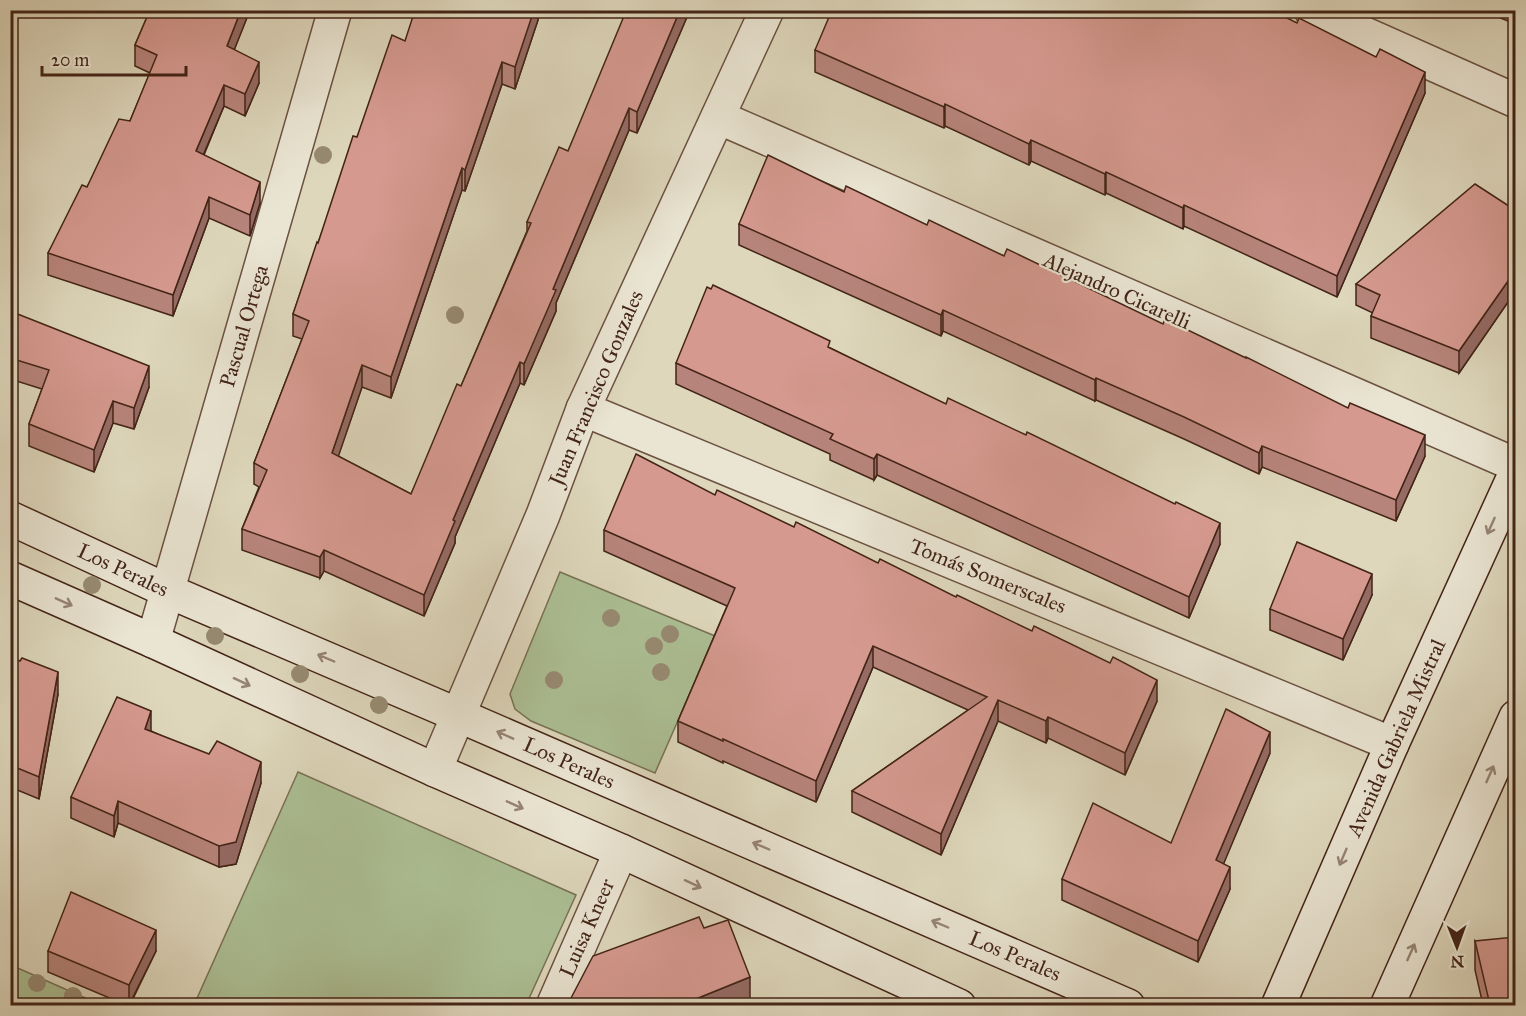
<svg xmlns="http://www.w3.org/2000/svg" width="1526" height="1016" font-family="'IM FELL Great Primer',serif">
<style>
.green{fill:#acbf94;stroke:#787256;stroke-width:1.5}
.lines{fill:none;stroke-linecap:round;stroke-linejoin:round}
.minor-casing{stroke:#6a5140;stroke-width:36}
.secondary-casing{stroke:#432417;stroke-width:36}
.minor{stroke:#eae5d3;stroke-width:33}
.secondary{stroke:#eae5d3;stroke-width:33}
.tree{fill:#978a72}
.wall{fill:#b7847b;stroke:#432417;stroke-width:1.5}
.shaded-wall{fill:#956b64;stroke:#432417;stroke-width:1.5}
.building{fill:#d5998f;stroke:#432417;stroke-width:1.5}
.oneway{stroke:#968475}
.labels{text-anchor:middle;stroke-width:4.5;stroke-linejoin:round;paint-order:stroke}
.street-label{font-size:21px;fill:#432417;stroke:#eae5d3}
</style>
<rect width="100%" height="100%" fill="#ded7bc"/>
<filter id="stains"><feTurbulence type="fractalNoise" baseFrequency=".00333" numOctaves="4"/><feColorMatrix values="0 0 0 0 .2 0 0 0 0 .09 0 0 0 0 .02 0 0 0 .5 -.17"/></filter>
<radialGradient id="worn" r=".72"><stop offset=".6" stop-color="#630" stop-opacity="0"/><stop offset="1" stop-color="#630" stop-opacity=".3"/></radialGradient>
<g class="green">
<path d="M560,572L715,636L655,773L531,721L515,709L510,694Z"/>
<path d="M298,772L576,895L526,1005H194Z"/>
<path d="M10,965H11L101,1005H11Z"/>
</g>
<g class="lines">
<defs>
<g id="minor">
<path d="M1311,10L1516,101"/>
<path d="M718,117L1516,465"/>
<path d="M583,409L1392,744"/>
<path d="M153,641L335,10"/>
<path d="M435,770L543,515L583,409L767,10"/>
<path d="M553,1006L621,851"/>
</g>
<g id="secondary">
<path d="M10,518L168,591L458,715L1128,1006"/>
<path d="M10,578L153,641L435,770L621,851L959,1006"/>
<path d="M1278,1006L1392,744L1516,472"/>
<path d="M1387,1006L1516,717"/>
</g>
</defs>
<use href="#minor" class="minor-casing"/>
<use href="#secondary" class="secondary-casing"/>
<use href="#minor" class="minor"/>
<use href="#secondary" class="secondary"/>
</g>
<g class="tree">
<circle cx="323" cy="155" r="9"/>
<circle cx="455" cy="315" r="9"/>
<circle cx="92" cy="585" r="9"/>
<circle cx="611" cy="618" r="9"/>
<circle cx="670" cy="634" r="9"/>
<circle cx="215" cy="636" r="9"/>
<circle cx="654" cy="646" r="9"/>
<circle cx="661" cy="672" r="9"/>
<circle cx="300" cy="674" r="9"/>
<circle cx="554" cy="680" r="9"/>
<circle cx="379" cy="705" r="9"/>
<circle cx="37" cy="983" r="9"/>
<circle cx="73" cy="996" r="9"/>
</g>
<g class="wall">
<path d="M150,10H250L234,50L259,83L245,116L224,106L204,155L260,203L250,236L209,218L173,316L48,275V253L87,187L130,121L150,73L135,66V45Z"/>
<path d="M538,10V20L515,89L502,84L465,191L462,190L391,398L362,387L338,456L411,494L461,386L527,231V222L568,151L632,10H690L637,133L629,130L556,303V311L524,385L520,383L455,537V543L424,616L324,571L320,578L242,550V529L259,487L254,484V463L302,339L293,336V314L318,243L357,137L405,41Z"/>
<path d="M1481,10H1515V24Z"/>
<path d="M815,50L1425,93L1337,297L1184,226L1183,229L1106,193L1105,195L1031,161L1029,165L945,126L944,128L815,72Z"/>
<path d="M844,192L1004,256L1425,456L1396,521L1262,467L1259,474L1184,439L1096,400L1095,401L943,331L941,336L739,245V224Z"/>
<path d="M1515,210L1509,303L1508,302L1459,373L1371,338V316L1373,313L1356,305V284Z"/>
<path d="M10,311L149,387L134,429L113,423L94,472L29,446V424L42,389L10,379Z"/>
<path d="M830,348L1220,544L1189,618L877,475L874,480L830,460V454L676,384V363Z"/>
<path d="M715,495L1157,701L1125,775L1048,738L1046,743L998,721L941,855L852,812V791L968,710L873,667L816,802L723,761V763L678,742V721L727,606L604,551V530Z"/>
<path d="M1372,595L1343,660L1270,630V609Z"/>
<path d="M10,657L58,694L39,799L10,787Z"/>
<path d="M151,731L261,783L236,864L219,867L118,823L114,837L71,818V797Z"/>
<path d="M1270,753L1223,864L1230,889L1198,962L1062,900V879L1171,843Z"/>
<path d="M704,928L750,1005H570V1000Z"/>
<path d="M1475,941L1515,1005H1483L1475,970Z"/>
<path d="M48,951H156L130,1005H126L48,972Z"/>
</g>
<g class="shaded-wall">
<path d="M12,10H20L10,36V14Z"/>
<path d="M241,10H250L227,68V46Z"/>
<path d="M532,10H538V20L515,89V67Z"/>
<path d="M680,10H690L637,133V112Z"/>
<path d="M259,62V83L245,116V94Z"/>
<path d="M502,62V84L465,191V170Z"/>
<path d="M1425,72V93L1337,297V276Z"/>
<path d="M224,85V106L196,172V151Z"/>
<path d="M945,104V126L944,128V107Z"/>
<path d="M629,108V130L556,303V311L524,385V364L553,289Z"/>
<path d="M1031,140V161L1029,165V144Z"/>
<path d="M462,168V190L391,398V377Z"/>
<path d="M1106,172V193L1105,195V174Z"/>
<path d="M260,182V203L250,236V215Z"/>
<path d="M209,197V218L173,316V295Z"/>
<path d="M1184,205V226L1183,229V208Z"/>
<path d="M1515,273V294L1509,303V282Z"/>
<path d="M1508,281V302L1459,373V351Z"/>
<path d="M943,310V331L941,336V315Z"/>
<path d="M520,362V383L455,537V543L424,616V595L453,520Z"/>
<path d="M362,365V387L332,475V453Z"/>
<path d="M149,366V387L134,429V408Z"/>
<path d="M1096,378V400L1095,401V380Z"/>
<path d="M113,401V423L94,472V450Z"/>
<path d="M1425,435V456L1396,521V500Z"/>
<path d="M1262,446V467L1259,474V453Z"/>
<path d="M877,454V475L874,480V459Z"/>
<path d="M1220,523V544L1189,618V597Z"/>
<path d="M324,550V571L320,578V557Z"/>
<path d="M1372,574V595L1343,660V639Z"/>
<path d="M873,646V667L816,802V781Z"/>
<path d="M58,672V694L39,799V777Z"/>
<path d="M1157,680V701L1125,775V753Z"/>
<path d="M998,700V721L941,855V834Z"/>
<path d="M151,711V732L145,729Z"/>
<path d="M1048,717V738L1046,743V721Z"/>
<path d="M1270,732V753L1216,882V860Z"/>
<path d="M261,762V783L236,864L219,867V846Z"/>
<path d="M118,801V823L114,837V816Z"/>
<path d="M1230,867V889L1198,962V941Z"/>
<path d="M156,930V951L129,1005V985Z"/>
<path d="M750,977V1005H681Z"/>
</g>
<g class="building">
<path d="M150,10H241L227,46L259,62L245,94L224,85L196,151L260,182L250,215L209,197L173,295L48,253L82,185L87,187L119,119L130,121L157,55L135,45Z"/>
<path d="M415,10H534L515,67L502,62L465,170L462,168L391,377L362,365L332,453L411,494L457,384L461,386L531,223L527,222L559,147L568,151L624,16L628,18L632,10H680L637,112L629,108L553,289L556,290L524,364L520,362L453,520L455,521L424,595L324,550L320,557L242,529L267,470L254,463L309,321L293,314L317,242L318,243L353,136L357,137L392,35L405,41Z"/>
<path d="M832,10H1271L1297,23L1299,18L1376,57L1380,49L1425,72L1337,276L1184,205L1183,208L1106,172L1105,174L1031,140L1029,144L945,104L944,107L815,50Z"/>
<path d="M768,155L844,192L846,186L927,225L929,220L1004,256L1007,249L1163,324L1165,319L1246,358V357L1348,408L1350,403L1425,435L1396,500L1262,446L1259,453L1184,417L1096,378L1095,380L943,310L941,315L739,224Z"/>
<path d="M1475,184L1515,210V273L1509,282L1508,281L1459,351L1371,316L1380,295L1356,284Z"/>
<path d="M713,285L830,341L828,347L946,404L948,398L1026,435L1027,432L1175,504L1176,502L1220,523L1189,597L877,454L874,459L830,439L833,434L676,363L707,287L711,289Z"/>
<path d="M10,311L149,366L134,408L113,401L94,450L29,424L49,370L10,358Z"/>
<path d="M636,454L715,495L717,490L794,527L796,522L878,563L880,559L956,597L957,595L1032,631L1034,626L1110,663L1113,657L1157,680L1125,753L1048,717L1046,721L998,700L941,834L852,791L987,697L873,646L816,781L723,739V741L678,721L735,588L604,530Z"/>
<path d="M1297,542L1372,574L1343,639L1270,609Z"/>
<path d="M10,657L20,661L22,658L58,672L39,777L10,765Z"/>
<path d="M117,697L151,711L145,729L209,754L217,741L261,762L236,842L219,846L118,801L114,816L71,797Z"/>
<path d="M1226,709L1270,732L1216,860L1230,867L1198,941L1062,879L1093,803L1171,843Z"/>
<path d="M71,892L156,930L129,985L48,951Z"/>
<path d="M699,917L704,928L728,920L750,977L681,1005H575L577,1002L570,1000L593,956Z"/>
<path d="M1515,937V1005H1490L1475,941Z"/>
<path d="M854,1001L867,1005H852Z"/>
</g>
<defs><path id="oneway-shaft" d="M-6 0H5M1.5-3L5.5 0L1.5 3" fill="none" stroke-width="1.6" stroke-linecap="round" stroke-linejoin="round" transform="scale(1.5)"/></defs>
<g class="oneway">
<use href="#oneway-shaft" transform="translate(1491 526) rotate(114)"/>
<use href="#oneway-shaft" transform="translate(64 602) rotate(24)"/>
<use href="#oneway-shaft" transform="translate(326 658) rotate(-157)"/>
<use href="#oneway-shaft" transform="translate(242 682) rotate(25)"/>
<use href="#oneway-shaft" transform="translate(505 735) rotate(-156)"/>
<use href="#oneway-shaft" transform="translate(1490 774) rotate(-66)"/>
<use href="#oneway-shaft" transform="translate(515 805) rotate(24)"/>
<use href="#oneway-shaft" transform="translate(761 846) rotate(-157)"/>
<use href="#oneway-shaft" transform="translate(1343 857) rotate(113)"/>
<use href="#oneway-shaft" transform="translate(693 884) rotate(25)"/>
<use href="#oneway-shaft" transform="translate(940 924) rotate(-157)"/>
<use href="#oneway-shaft" transform="translate(1411 952) rotate(-66)"/>
</g>
<g class="labels">
<g class="street-label">
<text transform="translate(1117 291) rotate(24)" y="7">Alejandro Cicarelli</text>
<text transform="translate(244 326) rotate(-74)" y="7">Pascual Ortega</text>
<text transform="translate(596 388) rotate(-67)" y="7">Juan Francisco Gonzales</text>
<text transform="translate(123 570) rotate(25)" y="7">Los Perales</text>
<text transform="translate(988 576) rotate(22)" y="7">Tomás Somerscales</text>
<text transform="translate(1396 738) rotate(-66)" y="7">Avenida Gabriela Mistral</text>
<text transform="translate(569 763) rotate(24)" y="7">Los Perales</text>
<text transform="translate(587 928) rotate(-66)" y="7">Luisa Kneer</text>
<text transform="translate(1015 956) rotate(23)" y="7">Los Perales</text>
</g>
</g>
<rect width="1526" height="1016" fill="none" stroke="#ded7bc" stroke-width="36"/>
<rect x="12" y="12" width="1502" height="992" fill="none" stroke="#432417" stroke-width="3"/>
<rect x="18" y="18" width="1490" height="980" fill="none" stroke="#432417" stroke-width="1.5"/>
<g transform="translate(1457 947) rotate(179)" stroke="#eae5d3" stroke-width="4.5" paint-order="stroke">
<path d="M0-4.5L10 22L0 15L-10 22Z" fill="#432417"/>
<text y="-9" font-size="16" font-weight="bold" text-anchor="middle" fill="#432417">N</text>
</g>
<path d="M42 66v9h144v-9" fill="none" stroke="#432417" stroke-width="3"/>
<text x="51" y="66" font-size="18" fill="#432417" stroke="#eae5d3" stroke-width="4.5" paint-order="stroke">20 m</text>
<rect width="100%" height="100%" filter="url(#stains)"/>
<rect width="100%" height="100%" fill="url(#worn)"/>
</svg>
